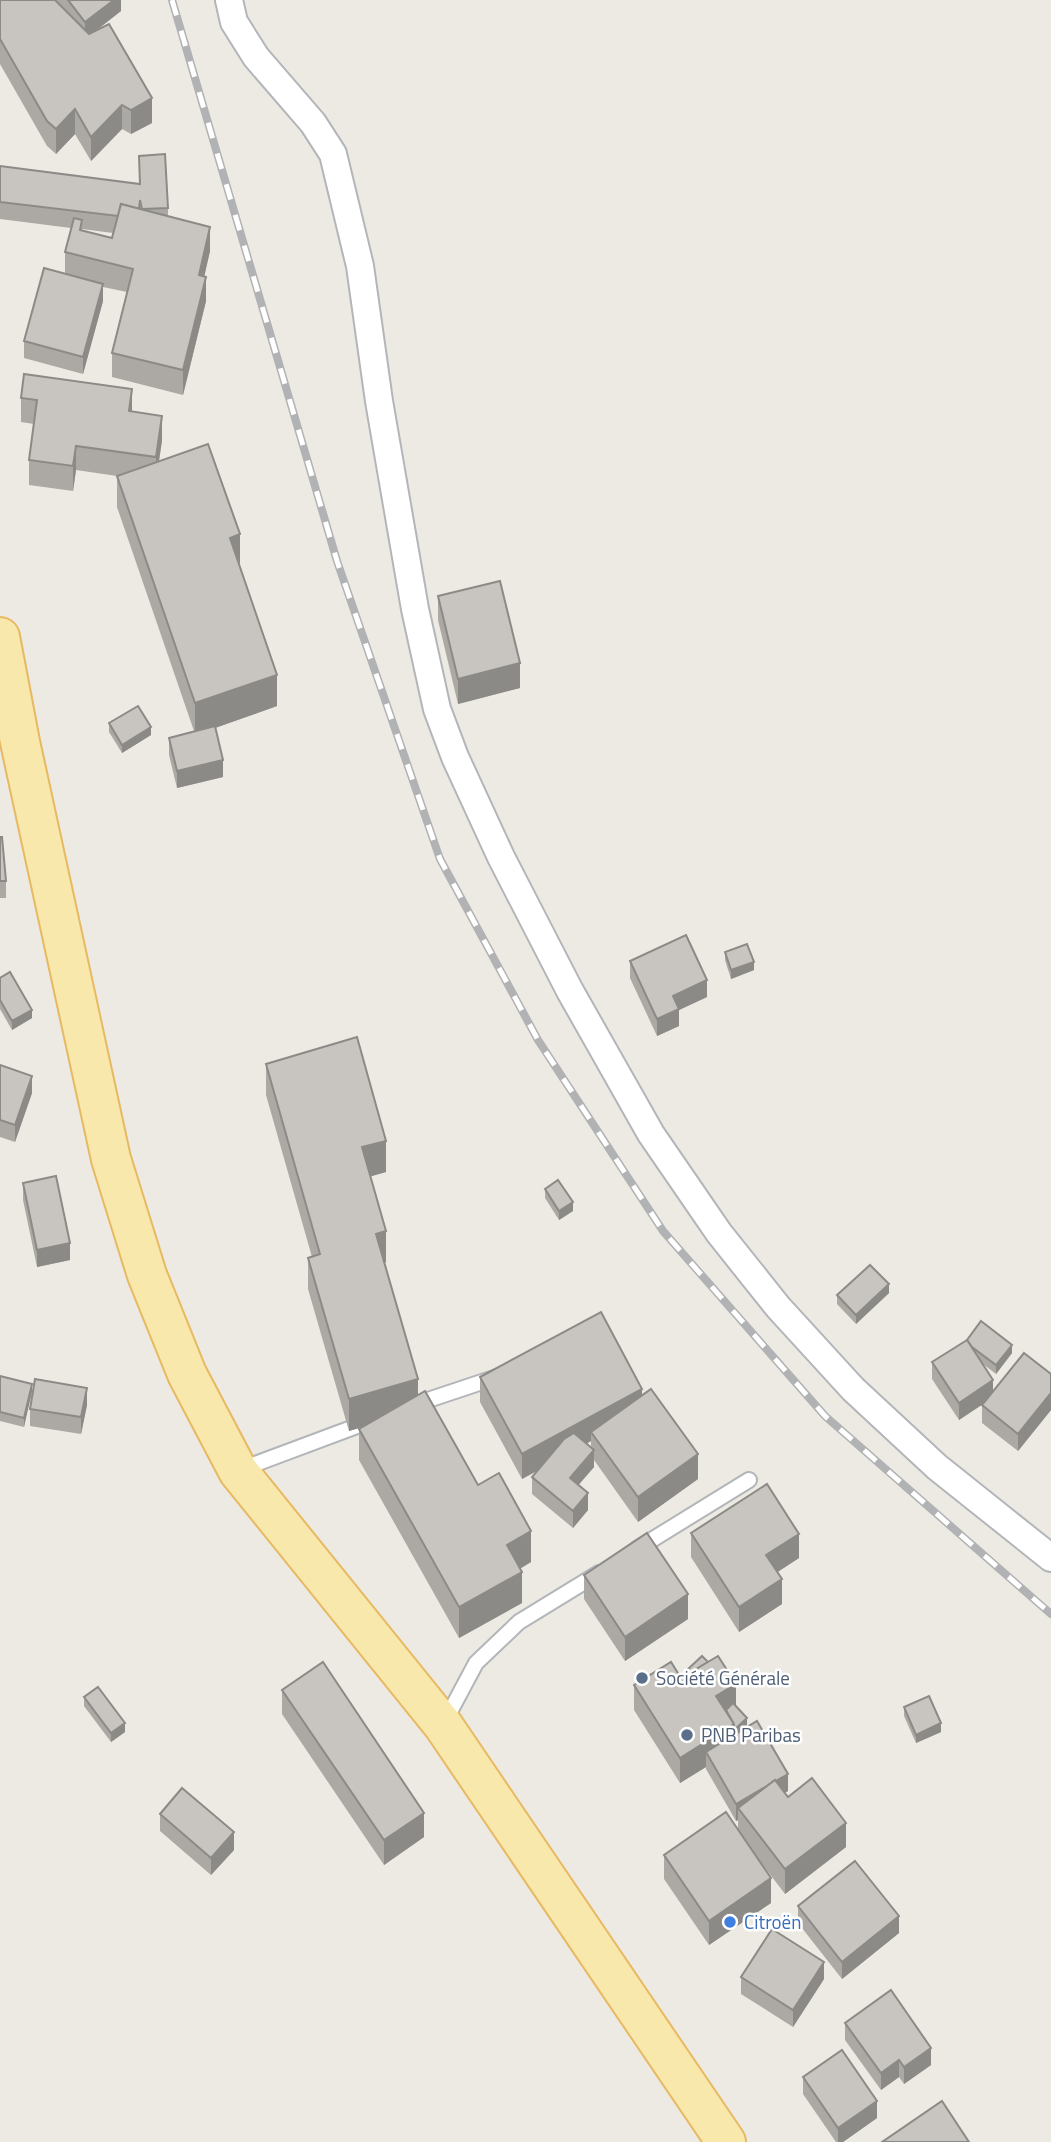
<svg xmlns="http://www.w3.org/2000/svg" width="1051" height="2142" font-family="'Titillium Web',sans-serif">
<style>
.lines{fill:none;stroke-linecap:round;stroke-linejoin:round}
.service-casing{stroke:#b3b6b9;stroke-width:18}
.minor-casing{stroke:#b3b6b9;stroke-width:30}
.primary-casing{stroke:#e7b962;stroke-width:42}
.service{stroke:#fff;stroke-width:14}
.minor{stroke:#fff;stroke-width:26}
.primary{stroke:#f9e8ac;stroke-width:38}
.rail-casing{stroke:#b1b2b3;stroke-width:8}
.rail{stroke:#fff;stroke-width:5;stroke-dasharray:16;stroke-linecap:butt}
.wall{fill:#aca9a5;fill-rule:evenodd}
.shaded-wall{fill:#8c8a86}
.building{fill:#c8c5c0;stroke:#8c8a86;stroke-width:2}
.service-dot{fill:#5c6f8a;stroke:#fff;stroke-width:2.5}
.shop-dot{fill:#3f7fe0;stroke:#fff;stroke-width:2.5}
.labels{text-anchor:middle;stroke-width:5;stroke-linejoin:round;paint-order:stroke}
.service-label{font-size:19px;fill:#4e5e75;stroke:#fff;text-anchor:start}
.shop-label{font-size:19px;fill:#366cbe;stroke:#fff;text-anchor:start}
</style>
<rect width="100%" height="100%" fill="#edeae3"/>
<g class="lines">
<defs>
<g id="service">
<path d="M413,1405L497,1377"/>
<path d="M239,1470L365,1423"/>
<path d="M637,1549L749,1480"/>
<path d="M444,1723L476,1663L519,1622L599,1573"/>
</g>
<path id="minor" d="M229,0L234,22L256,57L313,123L333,154L360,266L379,401L415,609L437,709L455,757L501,857L570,991L651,1134L719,1233L778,1307L853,1389L937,1467L1051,1558"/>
<path id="primary" d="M0,637L20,742L111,1159L147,1275L187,1374L238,1471L443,1725L726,2142"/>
</defs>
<use href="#service" class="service-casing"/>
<use href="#minor" class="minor-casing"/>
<use href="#primary" class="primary-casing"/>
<use href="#service" class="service"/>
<use href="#minor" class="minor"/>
<use href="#primary" class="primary"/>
<defs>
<path id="rail" d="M172,0L337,561L440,859L538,1040L663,1231L825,1416L1051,1614"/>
</defs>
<use href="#rail" class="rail-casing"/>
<use href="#rail" class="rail"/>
</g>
<g class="wall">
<path d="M0,0H121V11L98,29L152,123L131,134L122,129L91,161L75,134L56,154L47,146L0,64Z"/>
<path d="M139,156L168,208V216L210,251L204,276L206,301L183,395L112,377V353L127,292L103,287V301L83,374L24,358V341L65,273V252L71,228L0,219V170L140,184ZM82,229L113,233L112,238L82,231Z"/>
<path d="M21,398L132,412L162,440L159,461L239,565L277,706L215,728L223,777L177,788L169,755V738L194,731L117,507V476L76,470L73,491L29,485V460L34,424L21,422Z"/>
<path d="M438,596L520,688L458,704L438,620Z"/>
<path d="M109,723L151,735L122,753L109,732Z"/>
<path d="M0,837L6,881V898H0Z"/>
<path d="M725,952L754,970L731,979L725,960Z"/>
<path d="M630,961L707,997L679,1010V1026L657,1036L630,978Z"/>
<path d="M0,978L32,1018L12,1030L0,1009Z"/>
<path d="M266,1064L386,1172L370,1176L386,1262L385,1263L418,1395L478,1485L531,1562L520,1569L522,1603L459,1638L359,1460V1429L363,1427L349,1431L308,1289V1258L312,1257L266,1095Z"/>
<path d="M0,1065L32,1093L15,1142L0,1137Z"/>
<path d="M23,1183L70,1260L37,1267L23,1200Z"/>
<path d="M545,1189L573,1211L559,1220L545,1198Z"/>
<path d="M889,1293L856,1324L837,1304V1295Z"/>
<path d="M967,1340L1012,1353L996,1374L983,1364L993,1392L1051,1374V1410L1018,1451L982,1423V1405L985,1403L959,1420L932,1379V1362Z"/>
<path d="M0,1376L32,1384L24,1427L0,1421Z"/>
<path d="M480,1377L642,1395L698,1479L638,1522L594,1460V1467L578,1485L588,1510L573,1528L532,1494V1477L537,1471L522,1479L480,1402ZM591,1441V1448L586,1444Z"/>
<path d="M87,1405L81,1434L30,1426V1409Z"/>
<path d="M691,1533L799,1558L778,1572L782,1604L739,1632L691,1557Z"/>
<path d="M584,1575L688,1619L625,1661L584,1599Z"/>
<path d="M687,1670L736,1705L747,1727L745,1728L788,1791L785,1793L788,1797L846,1847L785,1894L756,1856L771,1903L709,1945L664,1879V1855L738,1830V1820L736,1821L706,1769V1767L680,1783L634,1710V1685L681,1678L687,1675Z"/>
<path d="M282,1690L424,1837L384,1865L282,1714Z"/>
<path d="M84,1697L125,1732L111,1742L84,1706Z"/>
<path d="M904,1707L941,1732L916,1743L904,1716Z"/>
<path d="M160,1814L234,1850L211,1875L160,1831Z"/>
<path d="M798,1906L899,1933L842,1979L798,1923Z"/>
<path d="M741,1977L824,1979L793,2027L741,1994Z"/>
<path d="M845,2023L931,2065L904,2084L899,2077L881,2090L845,2040Z"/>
<path d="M803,2077L877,2118L843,2142H836L803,2094Z"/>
</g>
<g class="shaded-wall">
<path d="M114,0H121V11L85,39V22Z"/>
<path d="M152,98V123L131,134V110Z"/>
<path d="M122,105V129L91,161V137Z"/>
<path d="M75,109V134L56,154V129Z"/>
<path d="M210,227V251L199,300V275Z"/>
<path d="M206,277V301L183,395V370Z"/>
<path d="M103,284V301L83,374V357Z"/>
<path d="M132,389V413L129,411Z"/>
<path d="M162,416V440L156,481V457Z"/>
<path d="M76,446V470L73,491V466Z"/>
<path d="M240,534V565L230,538Z"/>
<path d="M520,663V688L458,704V679Z"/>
<path d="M277,675V706L195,735V703Z"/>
<path d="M151,727V735L122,753V745Z"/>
<path d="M223,760V777L177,788V771Z"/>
<path d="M754,962V970L731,979V970Z"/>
<path d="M707,980V997L679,1010V1026L657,1036V1019L673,996Z"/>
<path d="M32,1010V1018L12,1030V1021Z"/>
<path d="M32,1076V1093L15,1142V1125Z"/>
<path d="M386,1141V1172L362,1179V1147Z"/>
<path d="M573,1202V1211L559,1220V1211Z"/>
<path d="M386,1231V1262L376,1265V1234Z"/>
<path d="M70,1243V1260L37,1267V1250Z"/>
<path d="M889,1284V1293L856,1324V1315Z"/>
<path d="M1012,1345V1353L996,1374V1365Z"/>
<path d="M418,1379V1410L349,1431V1399Z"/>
<path d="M993,1380V1397L959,1420V1403Z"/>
<path d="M32,1384V1392L24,1427V1418Z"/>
<path d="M87,1388V1405L81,1434V1417Z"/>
<path d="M642,1389V1413L591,1432V1441L522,1479V1454Z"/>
<path d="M1051,1393V1410L1018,1451V1434Z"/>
<path d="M594,1450V1467L570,1495V1478Z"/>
<path d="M698,1454V1479L638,1522V1497Z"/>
<path d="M588,1493V1510L573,1528V1511Z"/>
<path d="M531,1531V1562L507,1576V1545Z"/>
<path d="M799,1534V1558L766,1579V1555Z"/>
<path d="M522,1572V1603L459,1638V1607Z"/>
<path d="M782,1579V1604L739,1632V1607Z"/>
<path d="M688,1594V1619L625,1661V1637Z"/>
<path d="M736,1684V1709L721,1717L716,1696Z"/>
<path d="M747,1718V1727L734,1738L706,1752V1767L680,1783V1758L734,1724Z"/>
<path d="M125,1723V1732L111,1742V1733Z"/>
<path d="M941,1723V1732L916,1743V1735Z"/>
<path d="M788,1774V1791L745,1816L738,1808V1820L736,1821V1804Z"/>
<path d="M424,1813V1837L384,1865V1840Z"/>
<path d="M846,1823V1847L785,1894V1869Z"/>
<path d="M234,1832V1850L211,1875V1858Z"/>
<path d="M771,1878V1903L709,1945V1921Z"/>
<path d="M899,1916V1933L842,1979V1962Z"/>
<path d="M824,1962V1979L793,2027V2010Z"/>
<path d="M931,2048V2065L904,2084V2067Z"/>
<path d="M899,2060V2077L881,2090V2073Z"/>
<path d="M877,2101V2118L843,2142H838V2128Z"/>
</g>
<g class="building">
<path d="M0,0H55L89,34L109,24L152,98L131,110L122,105L91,137L75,109L56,129L47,121L0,39Z"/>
<path d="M68,0H114L85,22Z"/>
<path d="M165,154L168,208L142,209L140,200L139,209L121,204L118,216L0,202V166L140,184L139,156Z"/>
<path d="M121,204L210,227L199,275L206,277L183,370L112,353L133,269L65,252L74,218L82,220L80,230L112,238Z"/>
<path d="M44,268L103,284L83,357L24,341Z"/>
<path d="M24,374L132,389L129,411L162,416L156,457L76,446L73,466L29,460L37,400L21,398Z"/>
<path d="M208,444L240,534L230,538L277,675L195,703L117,476Z"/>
<path d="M500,581L520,663L458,679L438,596Z"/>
<path d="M138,706L151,727L122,745L109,723Z"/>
<path d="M215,726L223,760L177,771L169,738Z"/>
<path d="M0,837H2L6,881H0Z"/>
<path d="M686,935L707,980L673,996L679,1009L657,1019L630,961Z"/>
<path d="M747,944L754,962L731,970L725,952Z"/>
<path d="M10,972L32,1010L12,1021L0,1000V978Z"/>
<path d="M357,1037L386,1141L362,1147L386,1231L376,1234L418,1379L349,1399L308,1258L320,1254L266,1064Z"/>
<path d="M0,1065L32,1076L15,1125L0,1120Z"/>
<path d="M56,1176L70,1243L37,1250L23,1183Z"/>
<path d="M558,1180L573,1202L559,1211L545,1189Z"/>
<path d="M870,1265L889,1284L856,1315L837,1295Z"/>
<path d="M601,1312L642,1389L522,1454L480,1377Z"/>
<path d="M981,1321L1012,1345L996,1365L972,1347L967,1340Z"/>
<path d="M967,1340L993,1380L959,1403L932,1362Z"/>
<path d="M1024,1353L1051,1374V1393L1018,1434L982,1405Z"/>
<path d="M0,1376L32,1384L24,1418L0,1412Z"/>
<path d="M35,1379L87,1388L81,1417L30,1409Z"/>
<path d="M651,1389L698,1454L638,1497L591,1432Z"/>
<path d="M425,1391L478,1485L499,1473L531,1531L507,1545L522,1572L459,1607L359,1429Z"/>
<path d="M574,1433L594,1450L570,1478L588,1493L573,1511L532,1477L564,1439Z"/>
<path d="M767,1484L799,1534L766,1555L782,1579L739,1607L691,1533Z"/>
<path d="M647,1533L688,1594L625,1637L584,1575Z"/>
<path d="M702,1656L708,1662L690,1673L687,1670Z"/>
<path d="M718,1656L736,1684L716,1696L734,1724L680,1758L634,1685L671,1662L681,1678Z"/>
<path d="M323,1662L424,1813L384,1840L282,1690Z"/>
<path d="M98,1687L125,1723L111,1733L84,1697Z"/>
<path d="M929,1696L941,1723L916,1735L904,1707Z"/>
<path d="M733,1703L747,1718L734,1730V1724L726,1710Z"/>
<path d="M757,1721L788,1774L776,1781L775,1780L767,1786L736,1804L706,1752Z"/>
<path d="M812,1778L846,1823L785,1869L738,1808L775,1780L788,1797Z"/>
<path d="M182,1788L234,1832L211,1858L160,1814Z"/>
<path d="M726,1812L771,1878L709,1921L664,1855Z"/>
<path d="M855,1861L899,1916L842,1962L798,1906Z"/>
<path d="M772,1929L824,1962L793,2010L741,1977Z"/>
<path d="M891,1990L931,2048L904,2067L899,2060L881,2073L845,2023Z"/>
<path d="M842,2050L877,2101L838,2128L803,2077Z"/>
<path d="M942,2101L969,2142H882Z"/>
</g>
<g class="service-dot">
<circle cx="642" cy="1678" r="7"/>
<circle cx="687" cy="1735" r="7"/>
</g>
<circle class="shop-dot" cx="730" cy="1922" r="7"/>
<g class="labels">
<g class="service-label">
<text x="656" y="1685">Société Générale</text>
<text x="701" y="1742">PNB Paribas</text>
</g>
<g class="shop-label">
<text x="744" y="1929">Citroën</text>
</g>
</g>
</svg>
